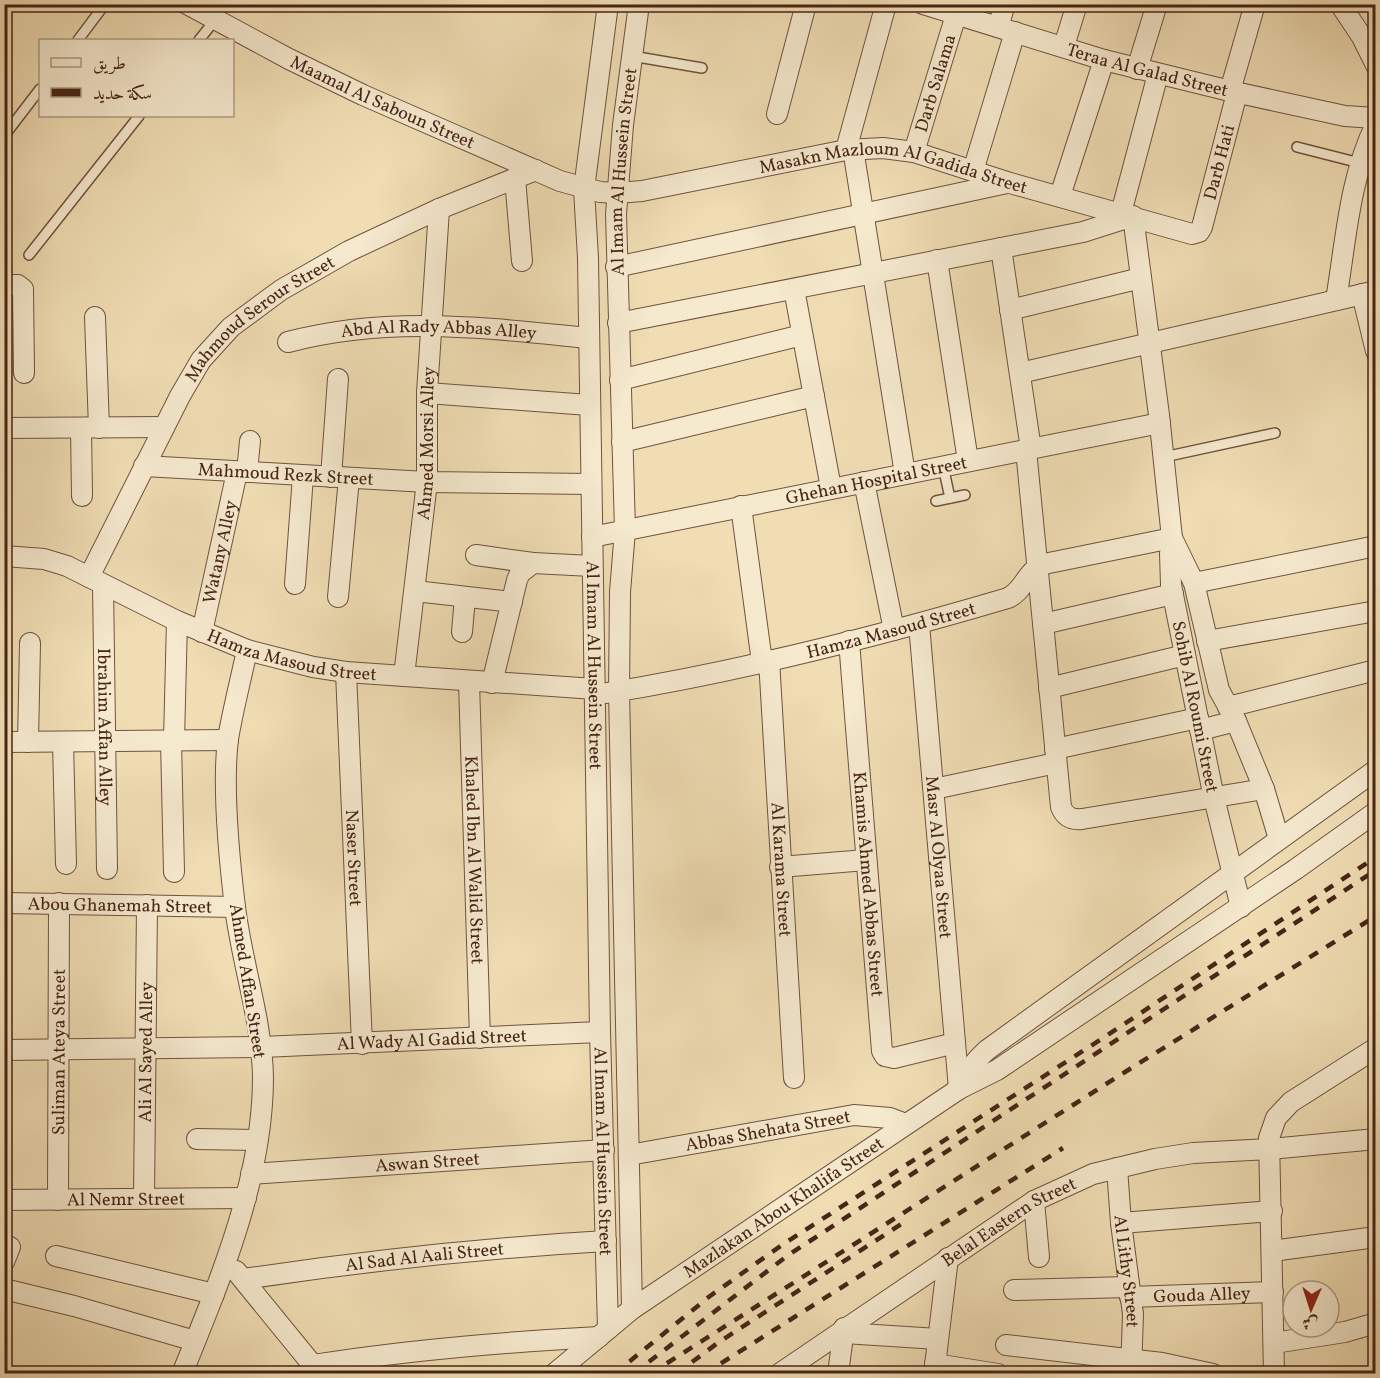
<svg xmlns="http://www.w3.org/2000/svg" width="1380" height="1378" font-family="Vollkorn,Amiri,serif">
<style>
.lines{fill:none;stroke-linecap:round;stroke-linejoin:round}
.service-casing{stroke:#71523e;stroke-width:12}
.minor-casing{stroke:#71523e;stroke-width:22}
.service{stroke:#f5e9ce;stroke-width:9}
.minor{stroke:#f5e9ce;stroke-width:20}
.rail{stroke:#472416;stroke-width:4.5;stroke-dasharray:10 10;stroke-linecap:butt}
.labels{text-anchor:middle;stroke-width:4.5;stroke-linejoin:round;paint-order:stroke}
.street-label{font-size:18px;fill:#472416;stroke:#f5e9ce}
</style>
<rect width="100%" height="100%" fill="#f0ddb4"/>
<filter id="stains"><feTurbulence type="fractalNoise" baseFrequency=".00333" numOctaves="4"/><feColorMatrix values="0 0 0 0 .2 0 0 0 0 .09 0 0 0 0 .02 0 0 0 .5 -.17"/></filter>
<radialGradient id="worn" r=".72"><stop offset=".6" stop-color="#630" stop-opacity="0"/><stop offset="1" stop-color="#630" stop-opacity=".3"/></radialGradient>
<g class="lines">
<defs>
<g id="service">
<path d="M78,40L105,4"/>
<path d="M199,40L215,20"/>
<path d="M632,56L702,68"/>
<path d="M4,136L40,89"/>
<path d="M1297,147L1360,163"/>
<path d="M29,255L139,116"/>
<path d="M1164,457L1275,433"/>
<path d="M943,466L950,498"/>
<path d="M936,501L965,495"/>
</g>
<g id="minor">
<path id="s1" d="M187,4L289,59L363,95L560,181L600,192L617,193L642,191L846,150L883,148L914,152L1010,183L1192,234L1199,232L1202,227L1237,93"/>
<path id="s2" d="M608,4L584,189L588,258L600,1032L608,1329"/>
<path id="s3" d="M923,4L1104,60L1230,91L1345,116L1376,118"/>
<path d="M1340,4L1362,37L1376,65"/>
<path d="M998,27L1005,4"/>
<path d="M1064,46L1077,4"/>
<path d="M1137,69L1157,4"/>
<path d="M1230,91L1255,4"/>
<path d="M777,114L806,4"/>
<path d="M853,149L905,474"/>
<path d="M846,150L886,4"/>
<path id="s4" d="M914,152L956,15"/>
<path d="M973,171L1015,32"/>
<path d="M515,178L522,261"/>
<path d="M1060,196L1104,60"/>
<path d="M1121,213L1158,74"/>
<path d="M1001,248L1031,449"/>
<path d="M937,260L968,461"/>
<path d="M616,267L1007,183"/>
<path d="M4,285H18L23,289L24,373"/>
<path d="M794,289L831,488"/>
<path d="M1362,294L1376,351"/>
<path d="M1336,300C1346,241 1349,179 1376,124"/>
<path d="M1010,310L1141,278"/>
<path d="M95,317L99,428"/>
<path id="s5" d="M618,323L1083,232L1133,216L1159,415L1172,538L1170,554L1171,585L1214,798L1241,907"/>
<path id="s6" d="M288,342C390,315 486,328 588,338"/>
<path d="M1020,373L1376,291"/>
<path d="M620,380L802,335"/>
<path d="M427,393L589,405"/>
<path d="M4,428L164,427"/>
<path d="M81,428L82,496"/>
<path d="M622,442L814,396"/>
<path d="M1026,450L1061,807C1065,817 1072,820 1082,819L1264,789"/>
<path id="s7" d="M144,466L427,482L591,484"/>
<path d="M247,472L250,441"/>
<path d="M331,477L338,379"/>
<path d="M864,482L894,630"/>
<path d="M741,506L762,662"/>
<path id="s8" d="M592,537L1160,423"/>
<path d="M1172,538L1194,583L1219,690L1236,721L1264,789L1279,839"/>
<path d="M476,555L533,563"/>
<path id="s9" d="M4,556L44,559L67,566L177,621L247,650L313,667L346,672L595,689"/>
<path id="s10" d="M89,577L180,396L201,360L231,327L281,290L349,251L439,209L536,170"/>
<path d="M1194,583L1376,546"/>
<path d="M295,584L303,476"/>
<path id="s11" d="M103,585L107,869"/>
<path d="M415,591L512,602"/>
<path d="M338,597L349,478"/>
<path id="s12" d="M919,624L959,1089"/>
<path d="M1043,624L1173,594"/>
<path id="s13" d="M202,632L237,472"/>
<path d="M462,632L465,597"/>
<path id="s14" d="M849,641L882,1051L885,1056L894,1058L955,1043"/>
<path d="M1207,641L1376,611"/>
<path id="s15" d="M769,660L794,1078"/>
<path id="s16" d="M346,672L362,1044"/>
<path id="s17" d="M404,676L427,482V393L439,209"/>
<path id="s18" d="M469,682L480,1038"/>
<path d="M492,683L517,580L520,573L533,563L592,566"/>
<path d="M1049,688L1185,655"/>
<path id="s19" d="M607,693C742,671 876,637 1008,598C1025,590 1025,572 1044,564L1172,538"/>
<path d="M1228,707L1376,670"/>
<path d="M1200,730L1236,721"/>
<path d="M174,740L177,621"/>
<path d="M171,741L174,872"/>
<path d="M4,742L228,740"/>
<path d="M28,742L30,643"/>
<path d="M63,742L66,864"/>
<path d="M1055,749L1198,718"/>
<path d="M934,789L1056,763"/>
<path d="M780,867L866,860"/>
<path id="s20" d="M4,903L235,907"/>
<path id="s21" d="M4,1050L262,1047L600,1032"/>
<path d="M959,1089C966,1072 974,1062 987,1050L1376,770"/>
<path d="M197,1139L257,1140"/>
<path id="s22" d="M629,1155L854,1115L890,1118L906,1124"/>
<path id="s23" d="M1117,1168L1121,1223L1133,1314L1131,1374"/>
<path id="s24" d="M251,1174L604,1150"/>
<path id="s25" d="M144,1199L147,905"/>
<path id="s26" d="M4,1200L246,1198"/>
<path id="s27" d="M58,1200L59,903"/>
<path d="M1034,1201L1039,1257"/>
<path d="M1121,1223L1272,1211"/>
<path d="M1272,1251L1376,1237"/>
<path d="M56,1256L214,1294"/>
<path d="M4,1262L10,1247"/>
<path d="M236,1271L320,1374"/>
<path id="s28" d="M244,1279C364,1261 484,1248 606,1241"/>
<path d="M4,1289L74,1306L195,1341"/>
<path d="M1014,1290L1128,1287"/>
<path id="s29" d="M1130,1297L1273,1292"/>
<path id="s30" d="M632,1309L619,691L620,592L625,530L616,214L623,125L639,4"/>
<path d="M844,1333L938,1339"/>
<path d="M1274,1343L1345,1332L1376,1323"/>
<path d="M1006,1345L1162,1363L1213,1374"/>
<path d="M935,1364L998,1374"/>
<path d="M313,1365C408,1350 503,1342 599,1337"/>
<path d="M182,1374C220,1280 263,1180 263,1077C262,1020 242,964 235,907C229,857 222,788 228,739C233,709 241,679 247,650"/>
<path id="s31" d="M554,1374L632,1309L959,1089L997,1070L1296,869L1376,812"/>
<path id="s32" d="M779,1374L1034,1201L1093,1174L1155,1159L1193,1153L1270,1149L1376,1139"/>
<path d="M838,1374L844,1328"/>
<path d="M934,1374L948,1258"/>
<path d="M1274,1374L1269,1138L1276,1118L1291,1102L1376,1048"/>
</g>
</defs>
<use href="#service" class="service-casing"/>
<use href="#minor" class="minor-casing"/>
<use href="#service" class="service"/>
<use href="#minor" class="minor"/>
<g class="rail">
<path d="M614,1374L710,1296L782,1245L1103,1038L1376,857"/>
<path d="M633,1374L787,1256L1376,870"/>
<path d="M650,1374L1125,1072L1376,916"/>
<path d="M676,1374L719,1342L906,1221"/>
<path d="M704,1374L1063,1148"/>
</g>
</g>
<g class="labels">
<g class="street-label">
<text dy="6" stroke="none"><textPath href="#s3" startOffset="234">Teraa Al Galad Street</textPath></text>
<text dy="6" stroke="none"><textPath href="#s4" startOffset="72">Darb Salama</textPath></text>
<text dy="6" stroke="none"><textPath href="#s1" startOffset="219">Maamal Al Saboun Street</textPath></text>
<text dy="6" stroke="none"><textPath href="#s1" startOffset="1143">Darb Hati</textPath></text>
<text dy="6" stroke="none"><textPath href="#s30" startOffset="1138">Al Imam Al Hussein Street</textPath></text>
<text dy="6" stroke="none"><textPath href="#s1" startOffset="754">Masakn Mazloum Al Gadida Street</textPath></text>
<text dy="6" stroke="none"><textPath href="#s10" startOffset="316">Mahmoud Serour Street</textPath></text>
<text dy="6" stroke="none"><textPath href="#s6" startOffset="152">Abd Al Rady Abbas Alley</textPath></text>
<text dy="6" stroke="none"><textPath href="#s17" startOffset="234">Ahmed Morsi Alley</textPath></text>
<text dy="6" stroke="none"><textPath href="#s7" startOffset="142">Mahmoud Rezk Street</textPath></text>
<text dy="6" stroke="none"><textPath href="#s8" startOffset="290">Ghehan Hospital Street</textPath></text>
<text dy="6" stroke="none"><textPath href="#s13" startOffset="82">Watany Alley</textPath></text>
<text dy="6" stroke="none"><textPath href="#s19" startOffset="291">Hamza Masoud Street</textPath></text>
<text dy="6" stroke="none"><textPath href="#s9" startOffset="308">Hamza Masoud Street</textPath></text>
<text dy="6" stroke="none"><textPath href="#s2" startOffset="663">Al Imam Al Hussein Street</textPath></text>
<text dy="6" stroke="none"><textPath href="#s5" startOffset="1022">Sohib Al Roumi Street</textPath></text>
<text dy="6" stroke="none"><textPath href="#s11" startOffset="142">Ibrahim Affan Alley</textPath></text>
<text dy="6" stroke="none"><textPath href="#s12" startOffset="234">Masr Al Olyaa Street</textPath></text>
<text dy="6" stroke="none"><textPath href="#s16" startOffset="186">Naser Street</textPath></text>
<text dy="6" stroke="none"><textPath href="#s18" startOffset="178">Khaled Ibn Al Walid Street</textPath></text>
<text dy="6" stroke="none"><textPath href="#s15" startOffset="210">Al Karama Street</textPath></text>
<text dy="6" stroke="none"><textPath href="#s14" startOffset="244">Khamis Ahmed Abbas Street</textPath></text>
<text dy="6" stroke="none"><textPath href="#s20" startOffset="116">Abou Ghanemah Street</textPath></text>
<text transform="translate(248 981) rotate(81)" y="6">Ahmed Affan Street</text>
<text dy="6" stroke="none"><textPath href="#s21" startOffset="428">Al Wady Al Gadid Street</textPath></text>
<text dy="6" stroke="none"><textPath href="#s27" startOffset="148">Suliman Ateya Street</textPath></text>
<text dy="6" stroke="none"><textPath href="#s25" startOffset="147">Ali Al Sayed Alley</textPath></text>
<text dy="6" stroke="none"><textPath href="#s22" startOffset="141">Abbas Shehata Street</textPath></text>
<text dy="6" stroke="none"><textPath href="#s2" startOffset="1149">Al Imam Al Hussein Street</textPath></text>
<text dy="6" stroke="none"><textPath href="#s24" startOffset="177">Aswan Street</textPath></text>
<text dy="6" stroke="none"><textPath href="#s26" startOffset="122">Al Nemr Street</textPath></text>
<text dy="6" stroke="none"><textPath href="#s31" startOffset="284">Mazlakan Abou Khalifa Street</textPath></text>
<text dy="6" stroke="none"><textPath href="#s32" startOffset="276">Belal Eastern Street</textPath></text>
<text dy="6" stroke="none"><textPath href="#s28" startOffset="182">Al Sad Al Aali Street</textPath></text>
<text dy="6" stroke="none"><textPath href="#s23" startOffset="104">Al Lithy Street</textPath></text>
<text dy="6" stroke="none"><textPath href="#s29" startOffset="72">Gouda Alley</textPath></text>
</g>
</g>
<rect width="1380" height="1378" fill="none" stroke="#f0ddb4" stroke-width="24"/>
<rect x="6" y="6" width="1368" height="1366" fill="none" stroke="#472416" stroke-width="3"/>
<rect x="12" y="12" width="1356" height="1354" fill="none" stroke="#472416" stroke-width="1.5"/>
<rect x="39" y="39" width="195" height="78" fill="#f5e9ce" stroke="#af9a84" stroke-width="1.5"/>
<rect x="51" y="58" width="30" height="9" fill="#f5e9ce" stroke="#af9a84" stroke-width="1.5"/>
<text x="93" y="69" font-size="18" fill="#472416">طريق</text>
<rect x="51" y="88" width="30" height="9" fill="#472416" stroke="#af9a84" stroke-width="1.5"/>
<text x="93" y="99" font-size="18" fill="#472416">سكة حديد</text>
<g transform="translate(1311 1309) rotate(183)"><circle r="28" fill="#f5e9ce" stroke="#af9a84" stroke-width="1.5"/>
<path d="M0-4.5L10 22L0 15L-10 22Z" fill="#8f2418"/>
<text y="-9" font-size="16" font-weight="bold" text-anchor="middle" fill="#472416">ش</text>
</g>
<rect width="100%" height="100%" filter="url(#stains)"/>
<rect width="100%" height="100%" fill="url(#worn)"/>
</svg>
